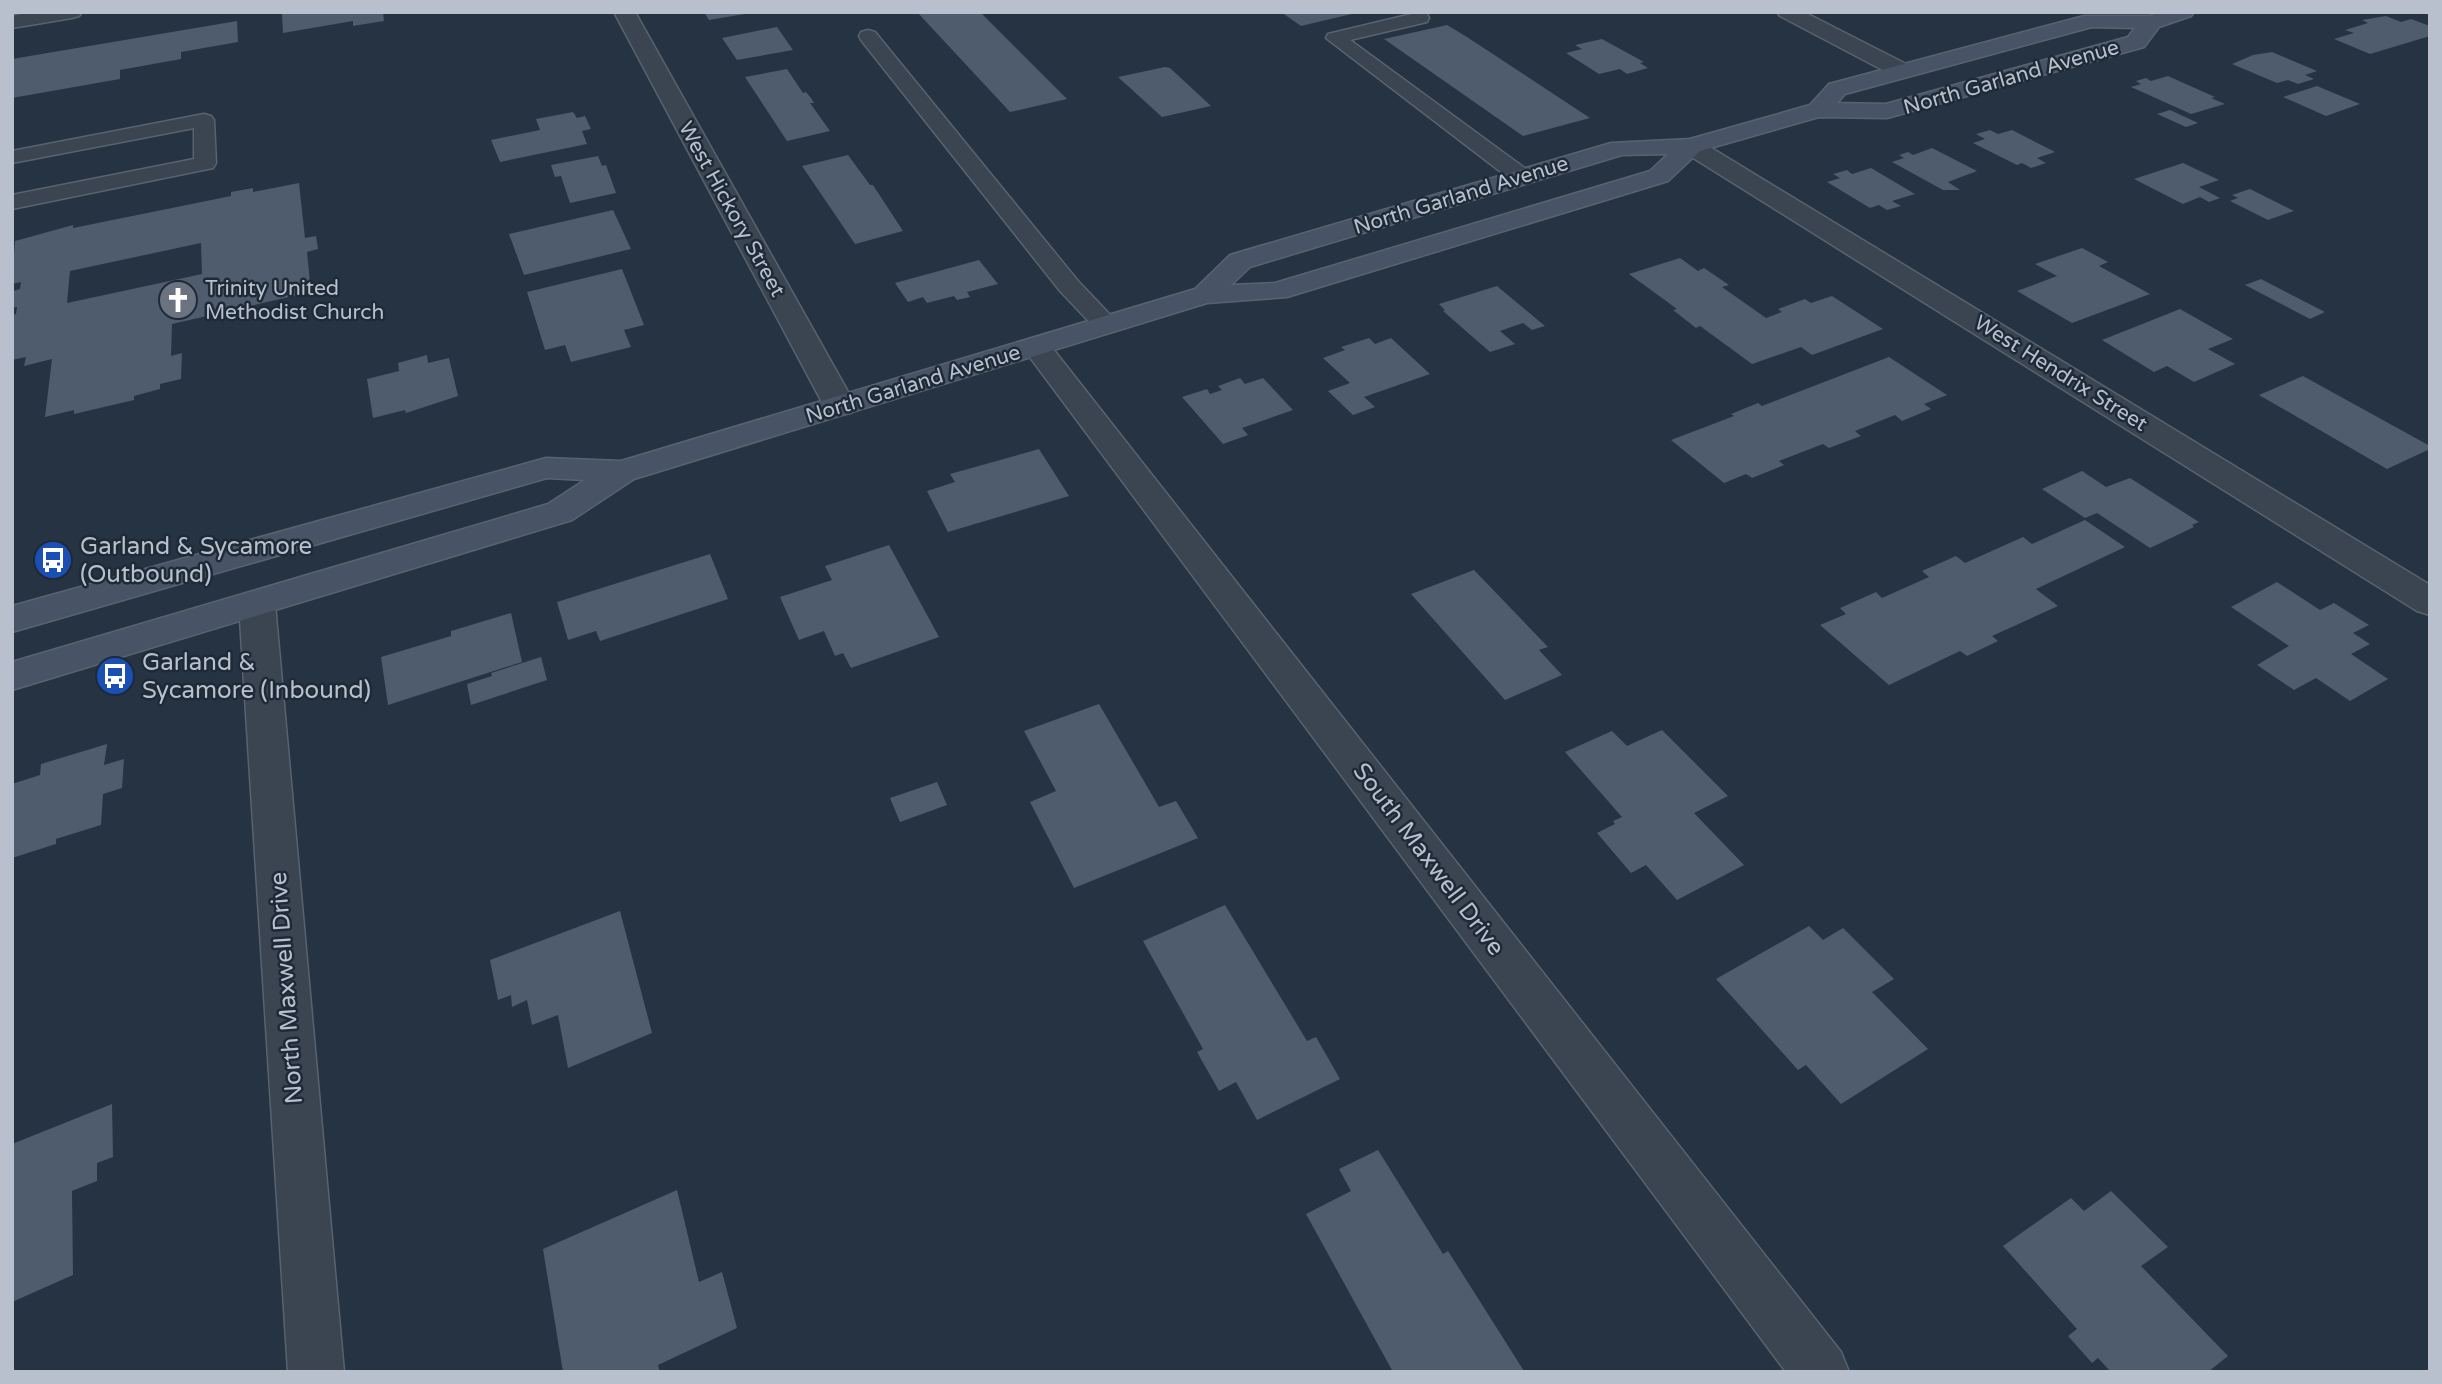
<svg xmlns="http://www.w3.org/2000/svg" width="2442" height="1384" font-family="'Varela Round',sans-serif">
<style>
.building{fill:#4e5c6d;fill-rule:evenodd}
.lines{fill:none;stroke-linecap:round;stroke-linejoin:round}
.lane-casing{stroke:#58636f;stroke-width:3}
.street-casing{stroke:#58636f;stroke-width:3}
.secondary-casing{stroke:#58636f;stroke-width:3}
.lane{fill:#3a4551;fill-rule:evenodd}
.street{fill:#3a4551;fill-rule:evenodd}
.secondary{fill:#485465;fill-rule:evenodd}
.labels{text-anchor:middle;stroke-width:5;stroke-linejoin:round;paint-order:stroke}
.far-street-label{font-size:21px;fill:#b7c0cc;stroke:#1e2a37}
.far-poi-label{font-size:21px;fill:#b7c0cc;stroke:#1e2a37;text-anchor:start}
.poi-label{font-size:24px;fill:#b7c0cc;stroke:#1e2a37;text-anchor:start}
.street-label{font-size:24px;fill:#b7c0cc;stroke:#1e2a37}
</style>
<rect width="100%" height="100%" fill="#253342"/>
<g class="building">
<path d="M294,12H383L384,21L353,26V21L283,33L282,14Z"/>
<path d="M704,12H745V14L709,20Z"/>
<path d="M917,12H980L1067,99L1010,112Z"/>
<path d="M1281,12H1356V13L1301,26Z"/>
<path d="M2386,16L2401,22L2411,19L2430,26V36L2370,54L2334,39L2354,33L2345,30L2368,23L2362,20Z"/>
<path d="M237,21L238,42L181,52V59L120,70V79L12,98V59Z"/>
<path d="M1447,25L1467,37L1590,118L1523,136L1384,39Z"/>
<path d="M777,27L793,50L737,60L722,38Z"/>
<path d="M1602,39L1644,62L1640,63L1648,68L1627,74L1620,69L1599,74L1566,53L1582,49L1575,45Z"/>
<path d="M2272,52L2317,71L2305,75L2314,79L2298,84L2288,80L2277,83L2232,64L2253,55Z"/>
<path d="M1165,67L1170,68L1211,106L1162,117L1118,77Z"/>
<path d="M787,69L803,93L806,92L811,98L814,103H810L830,131L787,141L745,77Z"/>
<path d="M2168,76L2215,97L2211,98L2225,104L2191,114L2131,87L2141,84L2136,81L2146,78L2151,81Z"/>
<path d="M2317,86L2360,104L2326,116L2283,97Z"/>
<path d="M2170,110L2198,123L2186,127L2157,114Z"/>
<path d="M573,112L577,118L585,116L591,129L582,131L587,144L500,162L491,140L540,130L536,119Z"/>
<path d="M1990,130L1998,134L2012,130L2055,152L2037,158L2046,163L2031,168L2022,163L2017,165L1973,143L1985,139L1976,134Z"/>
<path d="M1932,148L1977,171L1948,182L1960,190H1943L1892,162L1904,158L1899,155L1908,152L1913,155Z"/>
<path d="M848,155L870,185H873L903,231L855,244L802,166Z"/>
<path d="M598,156L602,166L606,165L616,193L570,203L561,176L555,177L551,165Z"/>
<path d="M2183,163L2219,180L2199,187L2220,198L2209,202L2200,197L2183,204L2134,179Z"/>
<path d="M1871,168L1915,194L1892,201L1901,206L1887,210L1879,205L1870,208L1827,182L1840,178L1833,174L1847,170L1852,174Z"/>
<path d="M299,183L305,238L316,236L318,249L307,252L311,292L172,324L171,356L182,353L181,379L160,384V389L134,396V400L74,414V410L45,417L52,359L24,366L26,357L12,360V315L16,314L17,307L12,308V297L13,291L20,289L21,282L12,284L15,241L73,225V228L231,196V192L253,188V192ZM201,243L202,274L67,303L70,271Z"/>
<path d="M2250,189L2294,211L2268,220L2230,201L2238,198L2232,195Z"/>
<path d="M613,210L631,249L524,275L509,234Z"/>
<path d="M2082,248L2108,262L2099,266L2150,294L2072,323L2017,291L2057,276L2035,264Z"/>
<path d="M1680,258L1698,271L1704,268L1729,285L1722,287L1766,318L1782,312L1778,309L1805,299L1811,303L1832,296L1883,329L1812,355L1801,347L1752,364L1700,326L1696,328L1673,310L1677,309L1629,274Z"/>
<path d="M979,260L998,284L967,292L970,297L957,300L954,296L927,303L923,297L908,302L895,283Z"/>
<path d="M622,269L644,325L624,330L631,347L571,362L565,345L545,350L527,292Z"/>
<path d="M2261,279L2325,312L2310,319L2245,285Z"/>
<path d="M1497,286L1545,326L1532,330L1523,323L1500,331L1515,344L1490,352L1443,311L1445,310L1439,304Z"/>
<path d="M2180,309L2233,339L2208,349L2235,364L2194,382L2167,366L2154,372L2102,340Z"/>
<path d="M1369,338L1375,344L1391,338L1430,374L1364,397L1375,407L1353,415L1328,391L1350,383L1323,358L1345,350L1341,347Z"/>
<path d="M427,355L428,363L449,358L458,396L406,413L405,410L373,418L367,379L399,371L398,363Z"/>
<path d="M1889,357L1947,395L1924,404L1931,409L1902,421L1895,415L1855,431L1861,436L1829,448L1823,444L1779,461L1784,465L1752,478L1746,474L1724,483L1671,440L1734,416L1731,414L1758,403L1762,406Z"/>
<path d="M2303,376L2430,446V449L2387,469L2259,395Z"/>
<path d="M1240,378L1245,384L1263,378L1293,410L1242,428L1248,435L1223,444L1182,397L1207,389L1210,394L1222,390L1218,386Z"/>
<path d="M1039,449L1069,496L948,532L927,491L955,482L950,474Z"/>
<path d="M2082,471L2106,487L2130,478L2199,522L2192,525L2194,527L2150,548L2097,513L2085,518L2042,489Z"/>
<path d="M2085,520L2125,547L2036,589L2058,606L1992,636L1998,641L1967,656L1960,651L1889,685L1820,625L1846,614L1840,608L1876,592L1882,598L1929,577L1922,571L1956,556L1965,563L2023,537L2032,544Z"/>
<path d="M889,545L939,637L851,668L843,653L835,656L824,631L799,640L780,597L832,580L825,566Z"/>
<path d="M710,554L728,599L600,641L596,631L568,640L557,602Z"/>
<path d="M1474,570L1548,647L1539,650L1562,675L1505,700L1411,594Z"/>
<path d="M2277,582L2320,610L2334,603L2369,625L2353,633L2370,644L2351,654L2388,679L2350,701L2316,678L2294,690L2257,665L2289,646L2231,607Z"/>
<path d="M511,613L522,662L388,705L381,657L451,636V631Z"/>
<path d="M541,657L547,680L471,705L467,684L492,676L491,673Z"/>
<path d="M1099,704L1159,807L1176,801L1198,838L1074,888L1030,802L1056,791L1024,731Z"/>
<path d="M1662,730L1728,796L1694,813L1744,865L1677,900L1646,865L1631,873L1597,833L1615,824L1613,821L1622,817L1565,752L1612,731L1627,746Z"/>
<path d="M107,744L104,765L124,759L122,788L103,794L101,825L56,839V844L12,858V784L40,775L41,764Z"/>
<path d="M937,782L947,805L900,822L890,798Z"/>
<path d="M1225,905L1307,1041L1316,1037L1340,1079L1257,1120L1236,1082L1219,1091L1197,1052L1203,1049L1143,941Z"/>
<path d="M620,911L652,1033L568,1068L558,1015L532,1025L527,1000L512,1007L511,995L498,1000L490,960Z"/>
<path d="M1809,926L1823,940L1843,928L1894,979L1872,992L1928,1049L1841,1104L1806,1065L1798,1070L1716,979Z"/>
<path d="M112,1104L113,1157L97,1163V1181L72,1191L73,1275L12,1302V1144Z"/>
<path d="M1378,1150L1443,1254L1448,1251L1524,1371L1393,1372L1306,1214L1351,1191L1339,1169Z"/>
<path d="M677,1190L699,1282L722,1272L737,1328L658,1365L660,1372H563L543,1249Z"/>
<path d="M2111,1191L2168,1247L2141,1266L2228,1356L2208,1372H2111L2098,1358L2092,1363L2068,1336L2077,1329L2003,1246L2071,1198L2084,1211Z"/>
</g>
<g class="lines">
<defs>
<g id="lane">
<path d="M1420,12L1427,14L1429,18L1427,22L1350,40L1530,172L1533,177L1530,182H1514L1326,38L1328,34Z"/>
<path d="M868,30L875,32L1078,281L1115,320L1119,325L1115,330L1106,333L1097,330L1060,291L861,40L859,36L861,32Z"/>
<path d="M204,114L211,116L214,120L216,163L213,168L12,209V195L194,159V128L12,163V151Z"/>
</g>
<g id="street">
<path d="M32,12H82L79,16L72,18L12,28V16Z"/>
<path d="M614,12H635L856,406L851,413L840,415L829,413L824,406Z"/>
<path d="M1777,12H1804L1910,66L1913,71L1910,76H1894L1780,16Z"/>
<path d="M1691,139L1700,141L2430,585V615L2417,611L1682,151L1679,146L1682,141Z"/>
<path d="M1036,337L1046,340L1841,1352L1849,1372H1786L1026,352L1021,346L1026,340Z"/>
<path d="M257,591L270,595L275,604L344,1372H288L239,604L244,595Z"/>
</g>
<path id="secondary" d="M2161,12H2194L2191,16L2159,27L2144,47L1887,118L1819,117L1700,151L1668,181L1287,297L1207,303L634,479L572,520L12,690V662L548,504L585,480L547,478L12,632V606L546,458L621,461L1195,289L1230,255L1611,143L1690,139L1810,105L1829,84L2084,16H2150ZM2092,27L2135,28L2128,37L1886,104L1837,103L1845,94ZM1668,154L1650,171L1275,283L1231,285L1250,267L1622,155Z"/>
</defs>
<use href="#lane" class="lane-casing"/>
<use href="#street" class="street-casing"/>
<use href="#secondary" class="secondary-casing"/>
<use href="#lane" class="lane"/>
<use href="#street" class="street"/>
<use href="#secondary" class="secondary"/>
</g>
<defs>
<symbol id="church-disc" viewBox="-11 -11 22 22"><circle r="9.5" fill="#6b7280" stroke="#1e2a37"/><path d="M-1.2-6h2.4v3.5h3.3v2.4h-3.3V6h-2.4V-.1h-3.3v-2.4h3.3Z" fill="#fff"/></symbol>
<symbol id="bus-disc" viewBox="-11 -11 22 22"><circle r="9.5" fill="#1a4fb4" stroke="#1e2a37"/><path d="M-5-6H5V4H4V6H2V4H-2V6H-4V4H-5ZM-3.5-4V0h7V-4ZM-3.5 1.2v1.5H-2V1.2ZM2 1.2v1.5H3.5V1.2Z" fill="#fff"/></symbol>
</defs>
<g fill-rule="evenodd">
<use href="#church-disc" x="156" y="278" width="44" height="44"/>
<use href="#bus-disc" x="31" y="538" width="44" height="44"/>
<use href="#bus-disc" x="93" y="654" width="44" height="44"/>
</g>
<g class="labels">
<g class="far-street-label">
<text transform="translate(2011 77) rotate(-16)" y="7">North Garland Avenue</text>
<text transform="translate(1461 195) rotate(-17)" y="7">North Garland Avenue</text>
<text transform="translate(732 209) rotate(61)" y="7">West Hickory Street</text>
<text transform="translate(2061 373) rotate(32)" y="7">West Hendrix Street</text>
<text transform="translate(913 384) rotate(-17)" y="7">North Garland Avenue</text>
</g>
<g class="far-poi-label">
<text x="205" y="295">Trinity United<tspan x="205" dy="24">Methodist Church</tspan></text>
</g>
<g class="poi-label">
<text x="80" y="554">Garland &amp; Sycamore<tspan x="80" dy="28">(Outbound)</tspan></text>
<text x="142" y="670">Garland &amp;<tspan x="142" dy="28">Sycamore (Inbound)</tspan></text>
</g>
<g class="street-label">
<text transform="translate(1429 859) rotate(53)" y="8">South Maxwell Drive</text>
<text transform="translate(286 988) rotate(-94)" y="8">North Maxwell Drive</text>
</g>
</g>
<rect width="2442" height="1384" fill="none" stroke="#b7c0cc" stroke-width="28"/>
</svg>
